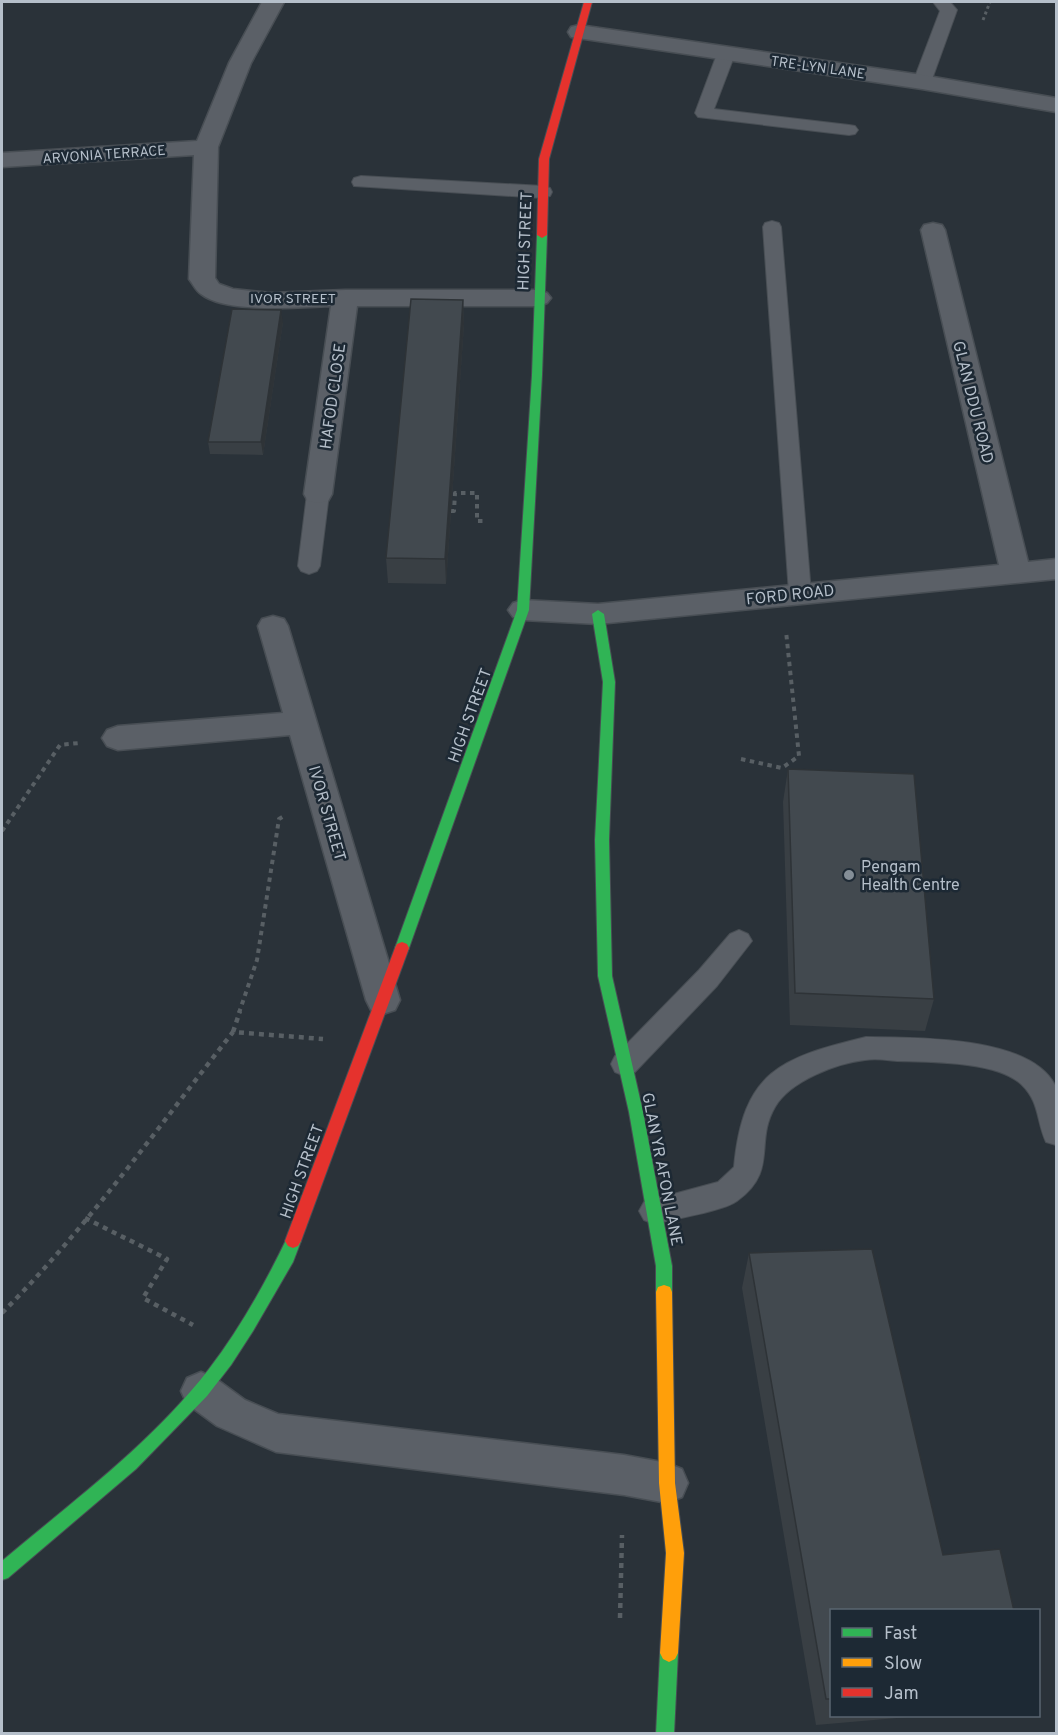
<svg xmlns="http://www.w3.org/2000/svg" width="1058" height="1735" font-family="Overpass,sans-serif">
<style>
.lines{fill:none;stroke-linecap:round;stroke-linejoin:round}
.lane-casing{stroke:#484e54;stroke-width:2}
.street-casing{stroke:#484e54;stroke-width:3}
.fast-casing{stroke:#484e54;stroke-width:2}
.slow-casing{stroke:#484e54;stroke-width:2}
.jam-casing{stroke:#484e54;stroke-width:2}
.path-far2{stroke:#585f64;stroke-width:3;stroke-dasharray:3 3;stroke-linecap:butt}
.path-far1{stroke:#585f64;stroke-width:4;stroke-dasharray:4.5 4.5;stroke-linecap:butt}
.path{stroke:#585f64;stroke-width:4.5;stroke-dasharray:5 5;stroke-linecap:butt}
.lane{fill:#5b6067;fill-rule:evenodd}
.street{fill:#5b6067;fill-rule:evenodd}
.fast{fill:#30b455;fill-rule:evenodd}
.slow{fill:#ff9f0a;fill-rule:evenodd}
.jam{fill:#e5322d;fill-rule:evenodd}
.wall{fill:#393f44}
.shaded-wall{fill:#2e3337}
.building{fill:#42494f;stroke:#2e3337;stroke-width:1.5}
.poi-dot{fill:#848e97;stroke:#1d2934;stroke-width:2}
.labels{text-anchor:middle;stroke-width:5;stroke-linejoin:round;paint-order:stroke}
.far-street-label{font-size:14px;fill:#b5bfca;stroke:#1d2934}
.street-label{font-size:16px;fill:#b5bfca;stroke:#1d2934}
.poi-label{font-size:16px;fill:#b5bfca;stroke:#1d2934;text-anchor:start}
</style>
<rect width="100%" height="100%" fill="#2a3239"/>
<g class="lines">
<defs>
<g id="lane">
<path d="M933,2H950L957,10L931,82L928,86H916L913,82L940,11Z"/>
<path d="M726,49L732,50L735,54L714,109L849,125L855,126L858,130L855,134L849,135L698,117L695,113L717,54L720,50Z"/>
<path d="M361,176L543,186L550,188L552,192L550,196L543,198L354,186L352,182L354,178Z"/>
<path d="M772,221L779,223L781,227L811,593L808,599L800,601L792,599L789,593L763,227L765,223Z"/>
<path d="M318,487L326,489L329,494L320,566L317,571L309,574L301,571L298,566L307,494L310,489Z"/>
<path d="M739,930L748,934L752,941L717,986L635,1072L625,1076L615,1072L611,1064L615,1056L699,970L730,934Z"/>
<path d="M866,1037C915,1038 1029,1035 1055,1085C1058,1095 1056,1132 1056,1145L1046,1142C1036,1120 1040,1102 1021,1084C996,1061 930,1062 897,1061C887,1060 876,1058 865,1060C837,1063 790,1081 775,1107C754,1143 779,1170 737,1201C724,1211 673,1219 654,1224L644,1220L639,1211L644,1202L718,1182L734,1167C743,1071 780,1058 866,1037Z"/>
</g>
<g id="street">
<path d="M262,2H284L251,63L218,147L215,278L219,284L233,289L271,293L345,290H538L547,293L551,298L547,303L538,306H357L332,494L328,501L318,503L308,501L304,494L331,306C300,307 226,314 201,294C196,291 193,284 189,279L194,155L2,167V153L197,141L229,63Z"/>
<path d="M579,25L922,75L1056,98V112L922,89L571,37L568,32L571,27Z"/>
<path d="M933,223L942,225L945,230L1028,562L1056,559V579L598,624L523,620L513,617L508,610L513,603L523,600L598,604L999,565L921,230L924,225Z"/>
<path d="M273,616L284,619L288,626L400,1000L395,1010L383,1014L371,1010L366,1000L290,735L118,750L107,746L102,738L107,730L118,726L283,713L258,626L262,619Z"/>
<path d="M201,1372L215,1378L245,1400L278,1414L624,1455L667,1463L682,1469L688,1483L682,1497L667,1503L624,1495L276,1452L217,1426L187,1404L181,1391L187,1378Z"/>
</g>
<g id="fast">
<path d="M542,232L547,235L542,375L529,610L409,948L407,952H397L395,948L517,610L532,375L537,235Z"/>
<path d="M598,610L604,614L615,682L609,840L612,976L643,1112L672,1266V1292L670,1297L664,1299L658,1297L656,1292V1266L629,1112L598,976L595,840L603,682L592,614Z"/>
<path d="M293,1234L298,1236L301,1241L293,1262L253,1331L231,1365L207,1396L136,1469L8,1578L2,1580V1561C73,1501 151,1444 209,1369C240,1329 266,1282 288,1236Z"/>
<path d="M669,1644L675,1647L678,1653L674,1734H656L660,1653L663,1647Z"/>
</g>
<path id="slow" d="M664,1285L670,1287L672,1292L675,1483L684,1553L678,1653L675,1659L669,1662L663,1659L660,1653L666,1553L659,1483L656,1292L658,1287Z"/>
<g id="jam">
<path d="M584,2H592L549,159L547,235L542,238L537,235L539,159Z"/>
<path d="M402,942L407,944L409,948L301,1241L298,1246L293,1248L288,1246L285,1241L395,948L397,944Z"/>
</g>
</defs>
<use href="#lane" class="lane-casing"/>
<use href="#street" class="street-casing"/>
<use href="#fast" class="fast-casing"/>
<use href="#slow" class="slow-casing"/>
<use href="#jam" class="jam-casing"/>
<path class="path-far2" d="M983,20L990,2"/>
<g class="path-far1">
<path d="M451,511H454L455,493H477V521H486"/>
<path d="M741,759L782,768L799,756L786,631"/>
<path d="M2,831L60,745L79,743"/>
<path d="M239,1013L257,960L279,819L284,816"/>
</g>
<g class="path">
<path d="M233,1032L240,1011"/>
<path d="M85,1218L167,1259L143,1298L193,1325"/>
<path d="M2,1313C86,1229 159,1126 233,1032L323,1039"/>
<path d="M620,1618L622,1535"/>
</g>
<use href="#lane" class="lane"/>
<use href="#street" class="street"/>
<use href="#fast" class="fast"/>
<use href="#slow" class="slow"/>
<use href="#jam" class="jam"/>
</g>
<g class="wall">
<path d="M463,300L464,324L446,584L388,583L386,558Z"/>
<path d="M283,322L263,455L210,454L208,442Z"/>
<path d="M788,769L934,999L925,1031L790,1025L783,802Z"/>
<path d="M749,1253L831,1611V1716H920L816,1725L742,1288Z"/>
</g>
<g class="shaded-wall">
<path d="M463,300L464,324L446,584L445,559Z"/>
<path d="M281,310L283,322L263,455L261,442Z"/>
</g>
<g class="building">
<path d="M411,299L463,300L445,559L386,558Z"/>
<path d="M232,309L281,310L261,442H208Z"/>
<path d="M788,769L914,774L934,999L795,993Z"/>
<path d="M872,1249L943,1555L1000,1549L1014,1611H831V1699H826L749,1253Z"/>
</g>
<circle class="poi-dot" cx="849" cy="875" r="6"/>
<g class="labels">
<g class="far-street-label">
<text transform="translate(818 67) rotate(8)" y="5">TRE-LYN LANE</text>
<text transform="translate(104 154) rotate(-4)" y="5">ARVONIA TERRACE</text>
<text x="293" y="303">IVOR STREET</text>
</g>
<g class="street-label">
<text transform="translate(524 241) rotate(-88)" y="6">HIGH STREET</text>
<text transform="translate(332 396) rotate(-82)" y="6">HAFOD CLOSE</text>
<text transform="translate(974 402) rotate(76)" y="6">GLAN DDU ROAD</text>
<text transform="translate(790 594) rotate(-6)" y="6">FORD ROAD</text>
<text transform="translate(469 715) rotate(-70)" y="6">HIGH STREET</text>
<text transform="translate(328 813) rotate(74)" y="6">IVOR STREET</text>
<text transform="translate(663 1169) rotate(79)" y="6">GLAN YR AFON LANE</text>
<text transform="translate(301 1171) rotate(-70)" y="6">HIGH STREET</text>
</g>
<g class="poi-label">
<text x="861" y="872">Pengam<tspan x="861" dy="18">Health Centre</tspan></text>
</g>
</g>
<rect width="1058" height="1735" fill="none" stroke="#b5bfca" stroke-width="6"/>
<rect x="830" y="1609" width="210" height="108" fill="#1d2934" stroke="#5a6570" stroke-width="1.5"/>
<rect x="842" y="1628" width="30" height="9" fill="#30b455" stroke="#5a6570" stroke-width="1.5"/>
<text x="884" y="1639" font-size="18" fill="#b5bfca">Fast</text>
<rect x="842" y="1658" width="30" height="9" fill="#ff9f0a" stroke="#5a6570" stroke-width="1.5"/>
<text x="884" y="1669" font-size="18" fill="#b5bfca">Slow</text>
<rect x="842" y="1688" width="30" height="9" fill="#e5322d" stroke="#5a6570" stroke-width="1.5"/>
<text x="884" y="1699" font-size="18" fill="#b5bfca">Jam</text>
</svg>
